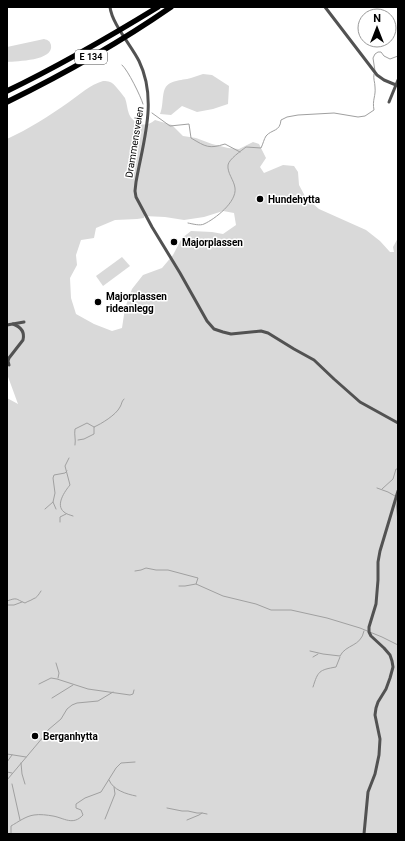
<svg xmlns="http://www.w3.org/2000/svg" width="405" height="841" font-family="Roboto,sans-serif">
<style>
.green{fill:#d9d9d9;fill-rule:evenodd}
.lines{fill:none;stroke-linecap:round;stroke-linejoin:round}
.stream{stroke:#a0a0a0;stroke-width:1}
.street{stroke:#525252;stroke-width:3}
.highway{stroke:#000;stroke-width:5.5}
.poi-dot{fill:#000;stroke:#fff;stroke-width:1.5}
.labels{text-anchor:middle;stroke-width:3;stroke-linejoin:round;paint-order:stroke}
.shield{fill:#fff;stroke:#4c4c4c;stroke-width:1}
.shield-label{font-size:9px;font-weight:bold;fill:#000}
.street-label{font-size:10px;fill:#000;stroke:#fff}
.poi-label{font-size:10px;font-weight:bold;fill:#000;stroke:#fff;text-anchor:start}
</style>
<rect width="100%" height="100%" fill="#fff"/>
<g class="green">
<path d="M44,39C48,40 50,41 51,45C54,61 17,61 7,62V47Z"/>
<path d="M203,74L212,75L229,86L228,104L213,109L197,112L182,106L171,115L160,114C163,107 162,99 164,91C168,79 181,81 191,78C195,77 199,75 203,74Z"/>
<path d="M103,81C106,81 108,81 110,82C114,83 122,94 125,98C127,103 127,109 129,114C134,125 146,128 155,120L172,125L183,136L196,138L212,144L228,148L239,149L253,142L259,144L266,158L260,167L264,173L283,165L294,166L298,172L299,185L306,198L319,209L366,230L380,241L390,252H394L393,247L398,238V834H7V398L18,404L7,374V139C29,129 49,116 69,102C80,94 90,85 103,81ZM223,211L234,213L236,225L223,234L212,232L191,231L182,238L173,255L162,268L143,275L132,289L125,308L122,328L112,331L94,324L76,314L71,298L70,278L77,265L76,255L81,240L94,238L96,228L115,220L137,219L144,218V216L165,217L184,220L204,217Z"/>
<path d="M122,257L130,266L103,286L96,276Z"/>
</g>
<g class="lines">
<g class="stream">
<path d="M122,65C128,70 141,97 143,104"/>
<path d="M375,71L373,58L375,54L378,52H381L384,56L390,59L398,56"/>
<path d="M152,113L170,126L189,124L191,138C206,147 209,149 225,144L240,152"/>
<path d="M188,223C193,224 200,226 204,224C215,219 237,202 235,188C234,180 227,173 228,165C229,159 241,151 246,147L261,148C263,144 264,139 266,136C272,129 280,132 281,120L287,117L298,115L334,113L358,117L365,116L374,110C372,100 376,96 375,87C375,82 373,79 374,74"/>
<path d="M78,440L84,439L94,434V427C101,424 116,415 120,407C122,404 121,402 124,399"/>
<path d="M75,445C76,439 74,435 75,429L87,423L94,427"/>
<path d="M69,458L65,466L70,485C65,491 55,505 64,512C66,514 70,515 73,516"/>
<path d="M377,488L388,492L395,496"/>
<path d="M382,489L393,479L396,469H398"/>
<path d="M396,501L398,522"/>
<path d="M45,509L53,502"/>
<path d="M56,509L53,502L55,493L53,478L54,475L65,473L67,471"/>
<path d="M60,522V517L66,514"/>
<path d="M135,571L141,570L146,568L156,570H168L198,578L196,584L223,596L256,604L271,610H291L327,618L360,628L382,637L398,645"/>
<path d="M179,586H185L196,584"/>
<path d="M7,601C18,597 15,599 25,603C28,601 30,601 33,599C37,598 39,594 41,591"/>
<path d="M7,605H14L22,602"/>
<path d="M310,651L323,654L340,656C346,644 361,647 364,631"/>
<path d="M313,657L318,654"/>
<path d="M56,663L59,673L58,678"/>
<path d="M39,684L51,678L57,679L88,689L130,695L133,694L134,690"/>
<path d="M313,687C318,671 319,670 336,667L340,657"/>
<path d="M52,698L73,685"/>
<path d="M7,754L26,757"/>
<path d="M7,762L12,755"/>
<path d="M21,763L22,774L25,784"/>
<path d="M7,772L12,773"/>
<path d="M7,780L44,736L48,730L61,719L67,709L72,705L77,703L98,701L113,692"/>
<path d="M109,780C113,790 126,794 136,796"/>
<path d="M12,784L20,820"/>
<path d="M167,808L182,811H188L197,813H202L207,814"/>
<path d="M105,819L115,794L114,787"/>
<path d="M187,820L199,815L202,813"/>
<path d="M11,834V826C18,822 26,816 34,815C40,814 47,815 53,816C64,818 73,826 83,815L81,810L76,808V804L85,798L101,792L116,768L121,763L135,762"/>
</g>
<g class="street">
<path d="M110,7C112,24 131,45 139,61C158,100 143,142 136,182L135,191L136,197L152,227L180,273L207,321L214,329L223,332L231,334L261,331L268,333L294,349L314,360L334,379L360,402L398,423"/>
<path d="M325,7L377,75L384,80L396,85"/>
<path d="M389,102L398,80"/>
<path d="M7,325L24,322"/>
<path d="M9,365L8,361L9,358L23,340C25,332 21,327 13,324"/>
<path d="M364,834L368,792L375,774L379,755L380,739L375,715L376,708L378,702L386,689L390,678L393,667L392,661L390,655L384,648L371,636L369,632V627L376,604L378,580V562L380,551L398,491"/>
</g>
<g class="highway">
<path d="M7,91C59,66 109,37 158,7"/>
<path d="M7,102C64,74 119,43 171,7"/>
</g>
</g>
<g class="poi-dot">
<circle cx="260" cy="199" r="4"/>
<circle cx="174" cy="242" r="4"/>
<circle cx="98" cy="302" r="4"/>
<circle cx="35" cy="736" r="4"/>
</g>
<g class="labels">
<rect class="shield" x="75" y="50" width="32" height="14" rx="3"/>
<g class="shield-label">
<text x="91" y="60">E 134</text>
</g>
<g class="street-label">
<text transform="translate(134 142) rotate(-81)" y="4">Drammensveien</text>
</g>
<g class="poi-label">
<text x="268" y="203">Hundehytta</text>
<text x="182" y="246">Majorplassen</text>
<text x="106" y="300">Majorplassen<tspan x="106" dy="12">rideanlegg</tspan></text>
<text x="43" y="740">Berganhytta</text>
</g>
</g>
<rect width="405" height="841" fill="none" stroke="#000000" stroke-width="16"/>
<g transform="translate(377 28)"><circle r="19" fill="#ffffff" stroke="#999999"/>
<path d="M0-3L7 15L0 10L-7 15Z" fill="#000000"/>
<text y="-6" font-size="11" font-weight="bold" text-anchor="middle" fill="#000000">N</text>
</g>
</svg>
